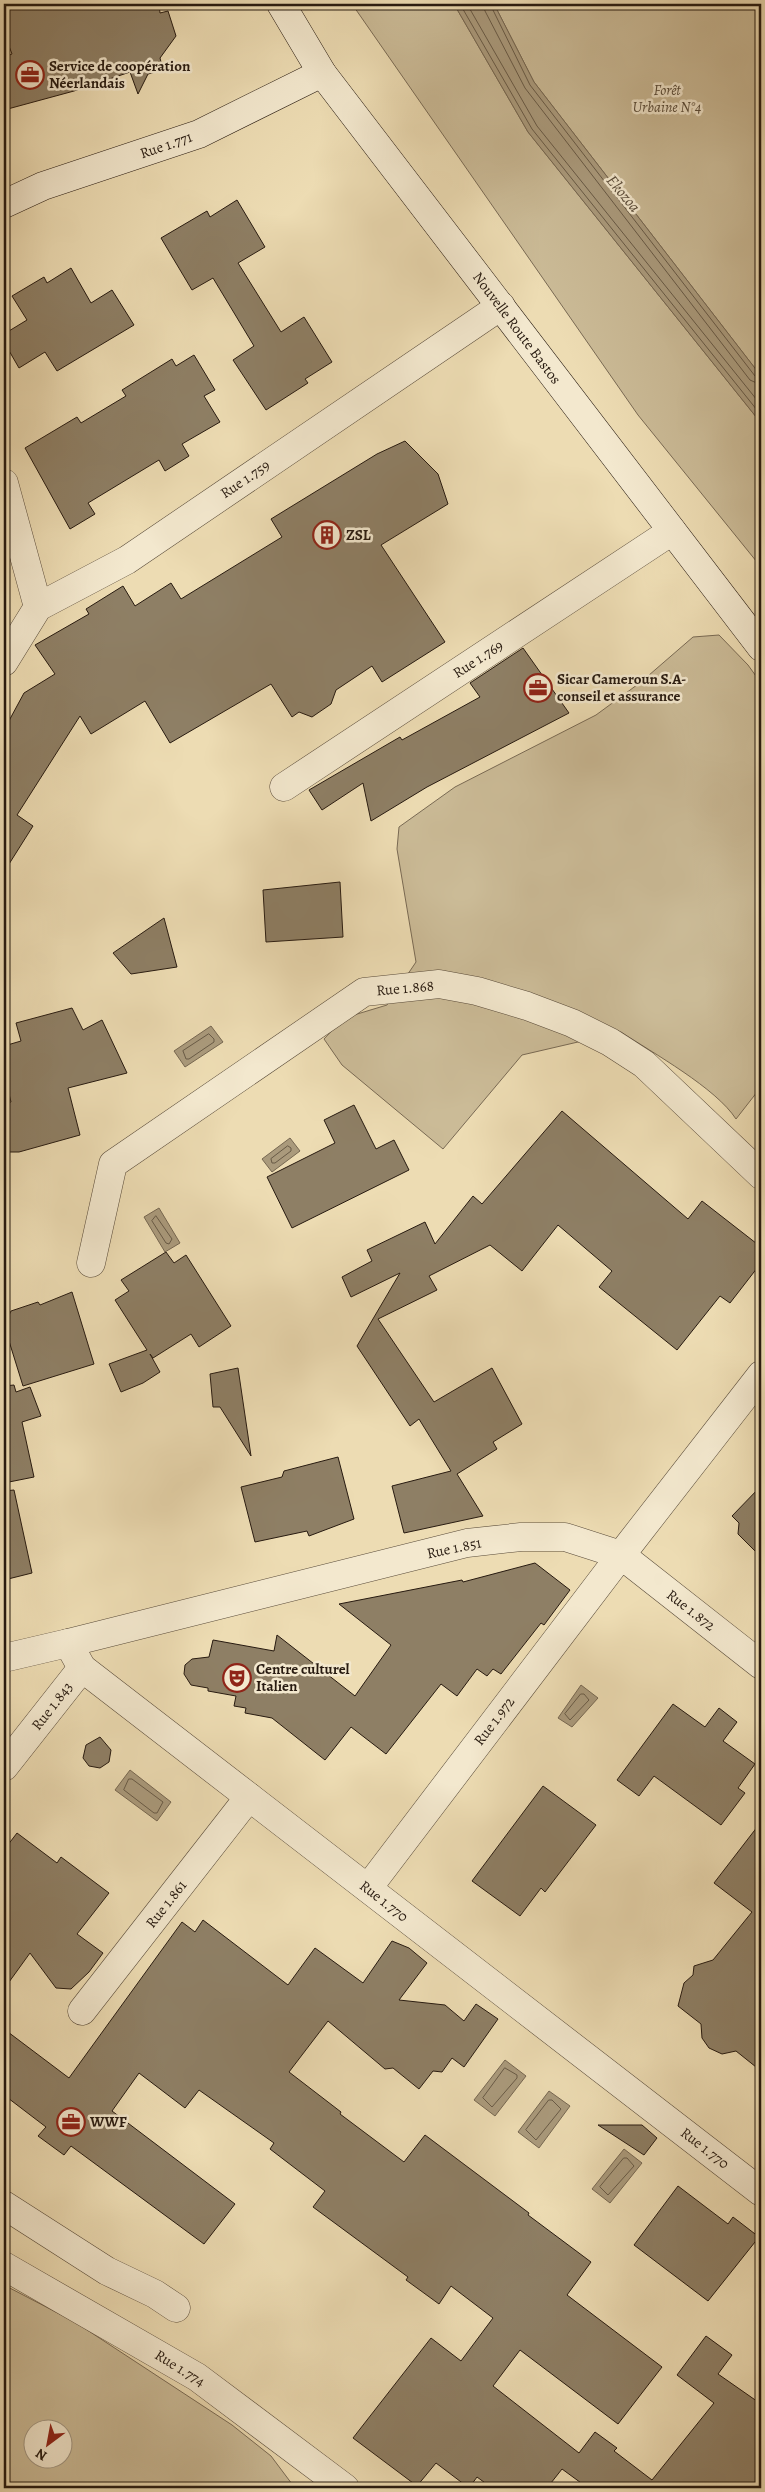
<svg xmlns="http://www.w3.org/2000/svg" width="765" height="2492" font-family="Alegreya,serif">
<style>
.green{fill:#cbbb97;stroke:#796a54;fill-rule:evenodd}
.water{fill:#aa9a7c;stroke:#766751}
.lines{fill:none;stroke-linecap:round;stroke-linejoin:round}
.shore{stroke:#685a46;stroke-width:1}
.building{fill:#8e7f65;stroke:#271a10}
.street-casing{stroke:#584a39;stroke-width:29}
.secondary-casing{stroke:#271a10;stroke-width:29}
.street{stroke:#f3e8ce;stroke-width:28}
.secondary{stroke:#f3e8ce;stroke-width:28}
.labels{text-anchor:middle;stroke-width:5;stroke-linejoin:round;paint-order:stroke}
.poi-label{font-size:15px;font-weight:bold;fill:#271a10;stroke:#f3e8ce;text-anchor:start}
.park-label{font-size:15px;font-style:italic;fill:#584a38;stroke:#f3e8ce}
.street-label{font-size:15px;fill:#271a10;stroke:#f3e8ce}
.water-label{font-size:16px;font-style:italic;fill:#5b4d3b;stroke:#f3e8ce}
</style>
<rect width="100%" height="100%" fill="#eddcb3"/>
<filter id="stains"><feTurbulence type="fractalNoise" baseFrequency=".004" numOctaves="4"/><feColorMatrix values="0 0 0 0 .2 0 0 0 0 .09 0 0 0 0 .02 0 0 0 .5 -.17"/></filter>
<radialGradient id="worn" r=".72"><stop offset=".6" stop-color="#630" stop-opacity="0"/><stop offset="1" stop-color="#630" stop-opacity=".3"/></radialGradient>
<g class="green">
<path d="M352,4H454L528,132L761,423V567L638,415Z"/>
<path d="M494,4H761V376L534,82Z"/>
<path d="M719,635L748,665L761,683V1087L736,1119C716,1088 653,1053 621,1032L522,1055L443,1149L342,1065L324,1039L344,1018L387,1005L416,962L397,849L399,827L455,787L596,715L641,682L693,637Z"/>
<path d="M4,2285L75,2322L232,2425L271,2456L295,2488H4ZM32,2430H62V2460H32Z"/>
</g>
<g class="water">
<path d="M454,4H494L534,82L761,376V423L528,132Z"/>
<path d="M211,1026L223,1042L185,1067L174,1051Z"/>
<path d="M290,1138L300,1151L272,1172L262,1159Z"/>
<path d="M159,1208L180,1243L165,1252L144,1217Z"/>
<path d="M581,1685L598,1698L572,1727L558,1718Z"/>
<path d="M130,1770L171,1802L157,1821L115,1790Z"/>
<path d="M505,2060L526,2076L495,2116L474,2100Z"/>
<path d="M549,2091L570,2106L539,2148L518,2132Z"/>
<path d="M624,2149L642,2163L610,2203L592,2189Z"/>
</g>
<g class="lines">
<g class="shore">
<path d="M460,4L532,129L761,415"/>
<path d="M467,4L537,126L761,405"/>
<path d="M483,4L485,11L525,88L750,380L761,385"/>
<path d="M490,4L530,85L755,376L761,379"/>
<path d="M209,1034L214,1039V1042L189,1059H186L183,1051Z"/>
<path d="M288,1146L291,1148V1151L275,1163H272L271,1159Z"/>
<path d="M156,1216L172,1239L169,1244L166,1243L152,1221Z"/>
<path d="M581,1694H584L589,1700L570,1720L565,1714Z"/>
<path d="M129,1779H132L163,1802L157,1813H154L124,1790Z"/>
<path d="M505,2068L517,2075V2078L492,2107L483,2098Z"/>
<path d="M549,2100H552L561,2109L536,2140L526,2130Z"/>
<path d="M624,2158H627L634,2166L608,2195L600,2187Z"/>
</g>
</g>
<g class="building">
<path d="M4,4H159L160,13L168,11L176,36L160,58L163,70L148,74L138,94L130,72L74,91L4,110V57L12,54L4,33Z"/>
<path d="M237,200L265,247L238,263L281,332L304,317L332,362L305,379L308,383L266,410L233,360L254,346L213,278L192,290L161,238L207,211L210,217Z"/>
<path d="M71,268L91,303L112,290L134,325L57,371L45,352L19,368L4,342V334L27,320L12,296L44,277L47,283Z"/>
<path d="M194,355L215,390L204,396L220,422L182,444L189,456L165,471L159,460L88,503L95,514L70,529L25,448L77,417L81,423L126,396L122,390L172,359L176,366Z"/>
<path d="M405,441L438,474L448,504L381,545L445,642L382,682L372,666L336,690L331,704L312,717L299,712L292,717L271,684L170,743L145,701L91,734L80,716L17,815L33,826L4,872V730L24,693L55,674L35,645L89,614L86,609L123,586L135,606L171,583L181,599L282,537L271,519L377,454Z"/>
<path d="M523,648L569,713L427,787L371,821L363,783L322,810L309,790L400,737L402,740L480,697L470,683Z"/>
<path d="M340,882L343,937L266,942L263,890Z"/>
<path d="M164,918L177,967L131,974L113,953Z"/>
<path d="M72,1008L83,1030L102,1020L127,1073L68,1088L80,1135L19,1152H4V1104L11,1102L4,1074V1046L21,1041L16,1023Z"/>
<path d="M354,1105L376,1149L394,1140L409,1170L292,1228L267,1177L335,1143L324,1120Z"/>
<path d="M562,1111L688,1219L702,1201L761,1247V1263L730,1303L720,1296L677,1350L599,1287L612,1271L558,1225L522,1271L490,1245L429,1276L437,1290L378,1319L434,1402L492,1368L522,1424L493,1442L497,1449L457,1474L483,1516L404,1533L392,1486L451,1471L419,1419L410,1426L357,1346L400,1273L351,1297L342,1277L372,1261L367,1250L425,1222L435,1244L473,1196L482,1204Z"/>
<path d="M166,1252L174,1263L186,1255L231,1326L199,1347L191,1334L153,1358L150,1354L160,1372L143,1383L121,1392L109,1364L147,1350L115,1300L129,1291L121,1280Z"/>
<path d="M72,1292L94,1364L23,1386L4,1325L11,1311L38,1302L40,1305Z"/>
<path d="M238,1368L251,1456L220,1407H213L210,1374Z"/>
<path d="M14,1385L16,1392L30,1387L41,1416L22,1422L34,1477L4,1483V1386Z"/>
<path d="M338,1457L354,1519L309,1536L307,1531L255,1542L241,1487L282,1477L284,1471Z"/>
<path d="M761,1486V1557L738,1534L739,1523L732,1516Z"/>
<path d="M14,1490L32,1573L4,1580V1491Z"/>
<path d="M535,1563L570,1590L544,1625L541,1623L501,1674L493,1669L487,1676L477,1669L457,1696L441,1684L386,1754L351,1727L325,1760L272,1718L245,1713L246,1708L234,1706L236,1696L208,1691V1688L191,1685L184,1674L185,1665L192,1659L209,1657L213,1640L274,1651L277,1635L355,1696L391,1645L339,1604L462,1580L463,1582Z"/>
<path d="M673,1704L705,1727L719,1708L737,1722L723,1741L755,1764L738,1788L745,1793L721,1825L654,1776L639,1796L617,1780Z"/>
<path d="M100,1737L111,1750L109,1762L100,1768L89,1766L83,1758L86,1745Z"/>
<path d="M543,1786L596,1825L545,1892L541,1888L520,1916L472,1881Z"/>
<path d="M761,1822V2071L736,2051L722,2054L709,2048L702,2038L701,2024L678,2006L684,1983L693,1975L694,1966L713,1960L752,1912L714,1883Z"/>
<path d="M17,1833L57,1863L61,1857L109,1893L77,1934L103,1953L89,1972L71,1989L56,1988L30,1953L4,1989V1850Z"/>
<path d="M203,1920L288,1985L315,1948L363,1983L392,1941L409,1948L427,1963L399,2000L445,2005L464,2021L476,2004L498,2019L464,2067L452,2058L442,2072L433,2071L419,2089L393,2068L385,2069L328,2021L289,2072L341,2112L340,2114L404,2162L425,2135L529,2213L528,2215L591,2262L567,2295L662,2367L618,2424L520,2350L493,2386L579,2453L595,2432L617,2448L614,2451L652,2480L714,2403L677,2375L706,2336L732,2355L718,2374L761,2404V2488H588L562,2469L547,2488H492L477,2477L469,2488L436,2463L417,2486L353,2438L431,2338L461,2361L493,2318L451,2286L439,2304L406,2280L408,2277L313,2207L325,2191L270,2149L274,2143L199,2090L185,2108L139,2073L112,2111L235,2204L204,2244L71,2146L64,2155L38,2136L46,2127L4,2095V2029L69,2078L182,1922L195,1932Z"/>
<path d="M598,2125H642L657,2138L644,2155Z"/>
<path d="M678,2186L728,2224L733,2217L759,2237L708,2301L634,2245Z"/>
</g>
<g class="lines">
<defs>
<g id="street">
<path d="M4,483L38,607"/>
<path d="M4,662L38,607L127,560L501,306"/>
<path d="M284,787L672,531"/>
<path d="M91,1263L113,1164L364,992L439,984L477,991L527,1006L572,1023L610,1042L644,1064L761,1175"/>
<path d="M68,1643L467,1543L521,1537H565L621,1555L761,1375"/>
<path d="M4,1658L68,1643L82,1668L761,2192"/>
<path d="M4,1767L82,1668"/>
<path d="M368,1888L621,1555L761,1665"/>
<path d="M82,2011L249,1797"/>
<path d="M4,2205L107,2271L155,2294L176,2308"/>
<path d="M4,2266L197,2377L345,2488"/>
</g>
<g id="secondary">
<path d="M281,4L322,73L761,647"/>
<path d="M4,204L43,186L199,134L322,73"/>
</g>
</defs>
<use href="#street" class="street-casing"/>
<use href="#secondary" class="secondary-casing"/>
<use href="#street" class="street"/>
<use href="#secondary" class="secondary"/>
</g>
<defs>
<symbol id="office-ring" viewBox="-11 -11 22 22"><circle r="9.5" fill="#f3e8ce" stroke="#8f2418" stroke-width="1.5"/><path d="M-6-3h4V-5.5h4V-3h4V5H-6ZM-1-4.5V-3h2v-1.5ZM-6 0V1H6V0Z" fill="#8f2418"/></symbol>
<symbol id="building-ring" viewBox="-11 -11 22 22"><circle r="9.5" fill="#f3e8ce" stroke="#8f2418" stroke-width="1.5"/><path d="M-4-6H4V6H1V3H-1V6H-4ZM-2.5-4.3h1.7v1.8h-1.7ZM.8-4.3h1.7v1.8H.8ZM-2.5-1h1.7V.8h-1.7ZM.8-1h1.7V.8H.8Z" fill="#8f2418"/></symbol>
<symbol id="theatre-ring" viewBox="-11 -11 22 22"><circle r="9.5" fill="#f3e8ce" stroke="#8f2418" stroke-width="1.5"/><path d="M-5-5.5Q0-4 5-5.5V0Q5 5 0 6Q-5 5-5 0ZM-3.3-2.5H-1v1.5H-3.3ZM1-2.5H3.3v1.5H1ZM-2.8 1Q0 5.5 2.8 1Z" fill="#8f2418"/></symbol>
</defs>
<g fill-rule="evenodd">
<use href="#office-ring" x="14" y="59" width="32" height="32"/>
<use href="#building-ring" x="311" y="519" width="32" height="32"/>
<use href="#office-ring" x="522" y="672" width="32" height="32"/>
<use href="#theatre-ring" x="221" y="1662" width="32" height="32"/>
<use href="#office-ring" x="55" y="2106" width="32" height="32"/>
</g>
<g class="labels">
<g class="poi-label">
<text x="49" y="71">Service de coopération<tspan x="49" dy="17">Néerlandais</tspan></text>
<text x="346" y="540">ZSL</text>
<text x="557" y="684">Sicar Cameroun S.A-<tspan x="557" dy="17">conseil et assurance</tspan></text>
<text x="256" y="1674">Centre culturel<tspan x="256" dy="17">Italien</tspan></text>
<text x="90" y="2127">WWF</text>
</g>
<g class="park-label">
<text x="667" y="95">Forêt<tspan x="667" dy="17">Urbaine N°4</tspan></text>
</g>
<g class="street-label">
<text transform="translate(166 145) rotate(-19)" y="5">Rue 1.771</text>
<text transform="translate(517 328) rotate(53)" y="5">Nouvelle Route Bastos</text>
<text transform="translate(245 479) rotate(-34)" y="5">Rue 1.759</text>
<text transform="translate(478 659) rotate(-33)" y="5">Rue 1.769</text>
<text transform="translate(405 988) rotate(-5)" y="5">Rue 1.868</text>
<text transform="translate(454 1548) rotate(-12)" y="5">Rue 1.851</text>
<text transform="translate(691 1610) rotate(38)" y="5">Rue 1.872</text>
<text transform="translate(52 1706) rotate(-52)" y="5">Rue 1.843</text>
<text transform="translate(494 1721) rotate(-53)" y="5">Rue 1.972</text>
<text transform="translate(384 1901) rotate(38)" y="5">Rue 1.770</text>
<text transform="translate(166 1904) rotate(-52)" y="5">Rue 1.861</text>
<text transform="translate(705 2148) rotate(38)" y="5">Rue 1.770</text>
<text transform="translate(180 2368) rotate(32)" y="5">Rue 1.774</text>
</g>
<g class="water-label">
<text transform="translate(624 193) rotate(50)" y="6">Ekozoa</text>
</g>
</g>
<rect width="765" height="2492" fill="none" stroke="#eddcb3" stroke-width="20"/>
<rect x="5" y="5" width="755" height="2482" fill="none" stroke="#271a10" stroke-width="2.5"/>
<rect x="10" y="10" width="745" height="2472" fill="none" stroke="#271a10"/>
<g transform="translate(48 2444) rotate(212)"><circle r="24" fill="#f3e8ce" stroke="#a19682"/>
<path d="M0-4L9 19L0 12L-9 19Z" fill="#8f2418"/>
<text y="-8" font-size="14" font-weight="bold" text-anchor="middle" fill="#271a10">N</text>
</g>
<rect width="100%" height="100%" filter="url(#stains)"/>
<rect width="100%" height="100%" fill="url(#worn)"/>
</svg>
